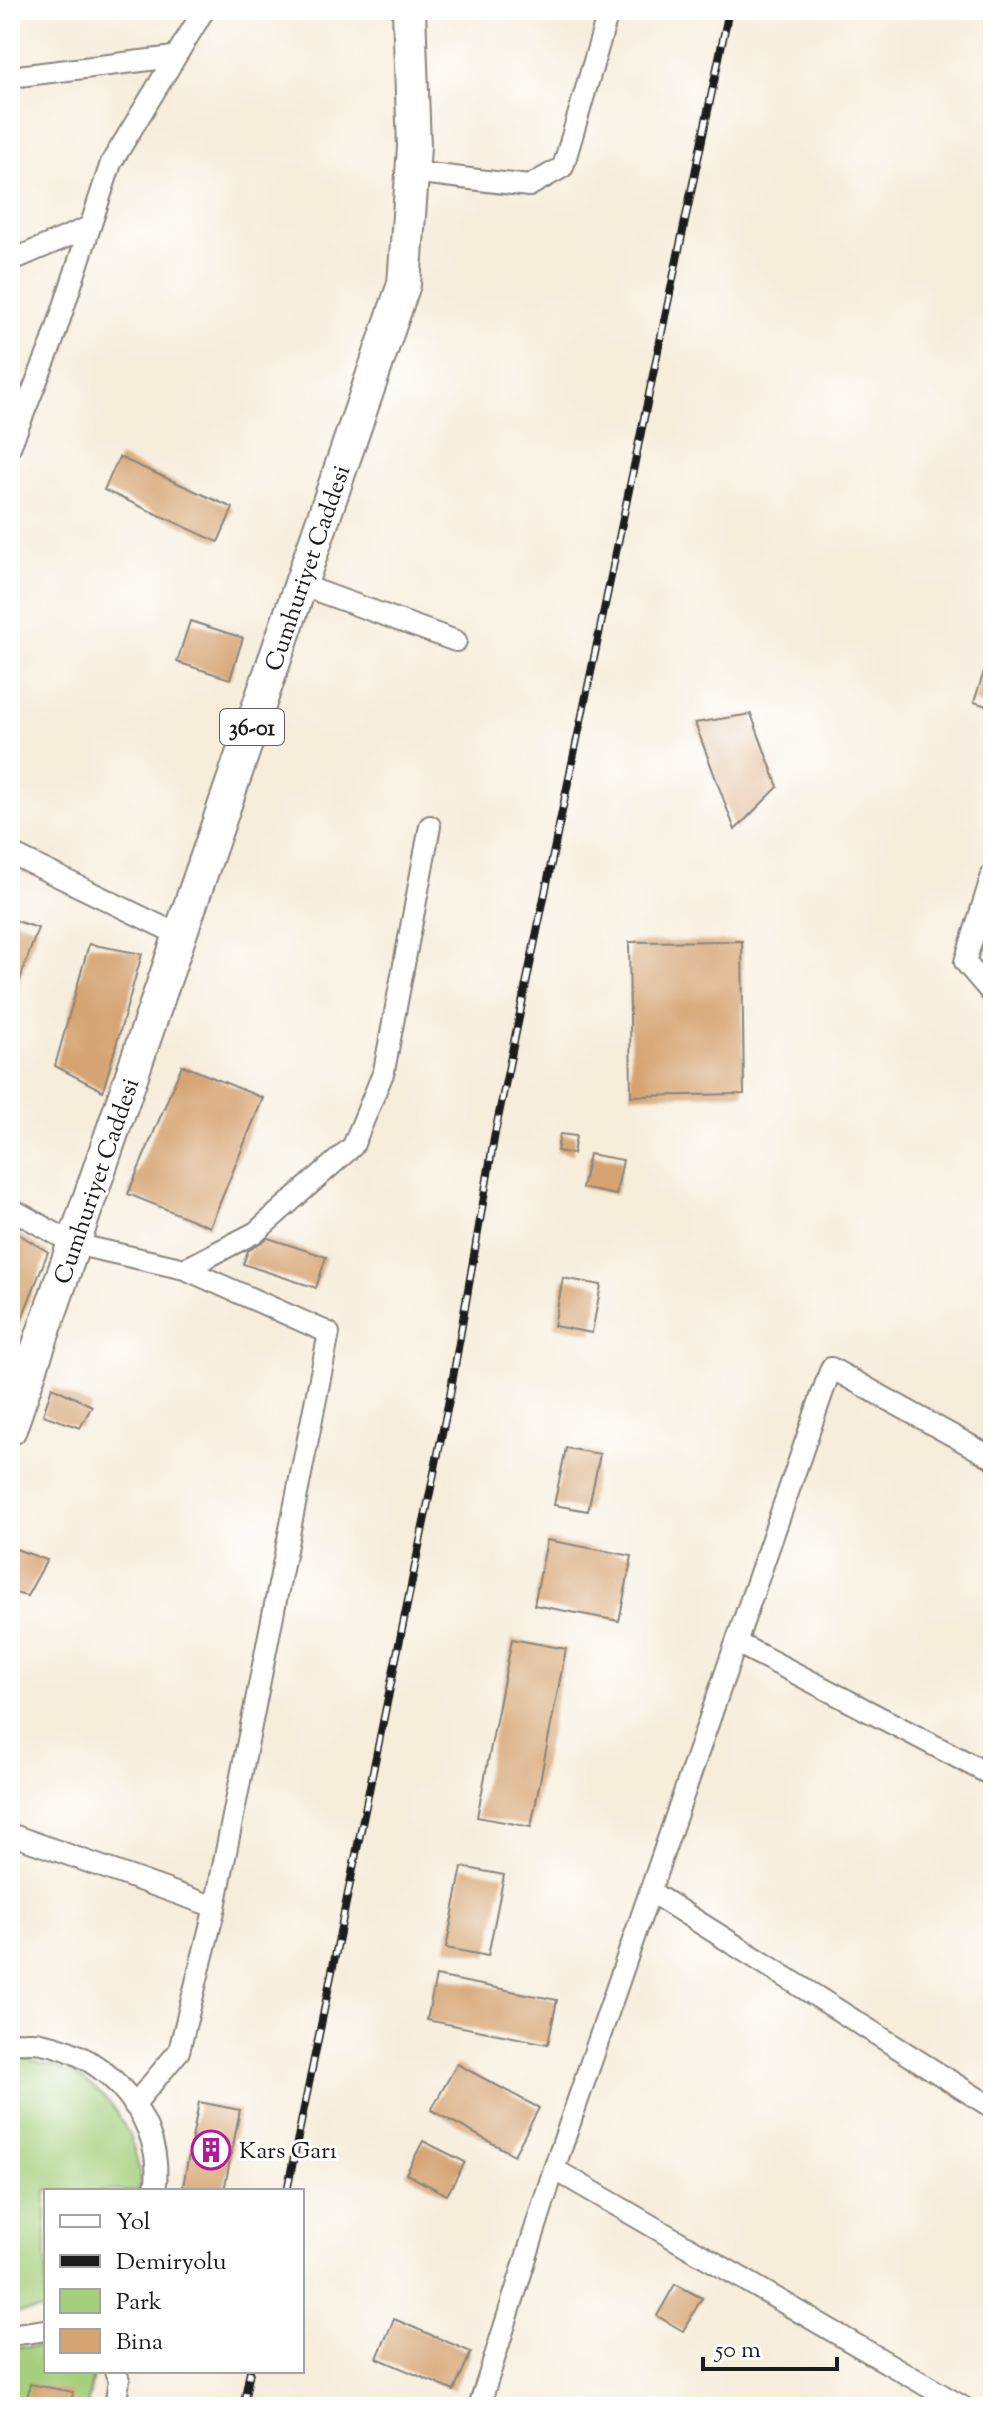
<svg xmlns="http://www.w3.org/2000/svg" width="1003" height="2417" font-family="'Sorts Mill Goudy',serif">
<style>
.green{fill:#a5cf7b;stroke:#60764c;stroke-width:2}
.building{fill:#d6a472}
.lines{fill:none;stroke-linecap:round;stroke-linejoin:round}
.minor-casing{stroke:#89847c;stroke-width:24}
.primary-casing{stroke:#89847c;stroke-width:36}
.minor{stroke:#fff;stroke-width:20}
.primary{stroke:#fff;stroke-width:32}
.rail-casing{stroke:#1c1c1c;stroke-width:8}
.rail{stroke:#fff;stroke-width:5;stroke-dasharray:15;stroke-linecap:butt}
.labels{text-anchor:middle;stroke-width:6;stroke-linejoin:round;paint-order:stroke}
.shield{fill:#fff;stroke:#606060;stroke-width:2}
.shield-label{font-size:22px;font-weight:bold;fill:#1c1c1c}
.street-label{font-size:24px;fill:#1c1c1c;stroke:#fff}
.poi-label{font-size:24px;fill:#1c1c1c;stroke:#fff;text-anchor:start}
</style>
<rect width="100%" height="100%" fill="#fff"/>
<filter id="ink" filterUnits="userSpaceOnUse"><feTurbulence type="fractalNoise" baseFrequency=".0125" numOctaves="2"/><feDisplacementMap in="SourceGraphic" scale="16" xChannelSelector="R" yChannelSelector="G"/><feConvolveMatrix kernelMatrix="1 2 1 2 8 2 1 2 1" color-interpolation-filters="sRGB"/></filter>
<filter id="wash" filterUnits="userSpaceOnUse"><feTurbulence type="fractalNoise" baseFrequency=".006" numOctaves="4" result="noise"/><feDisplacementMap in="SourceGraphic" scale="32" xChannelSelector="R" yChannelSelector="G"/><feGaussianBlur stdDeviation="1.8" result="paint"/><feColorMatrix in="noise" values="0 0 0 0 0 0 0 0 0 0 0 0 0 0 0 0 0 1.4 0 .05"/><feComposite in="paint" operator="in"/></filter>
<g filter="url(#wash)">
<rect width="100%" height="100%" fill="#f6eddb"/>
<g class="green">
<path d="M10,2058C20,2057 31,2060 41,2063C103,2075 140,2131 140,2191H46V2310L10,2314Z"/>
<path d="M46,2346V2371H94L87,2407H10V2348Z"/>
</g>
<g id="blocks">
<g class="building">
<path d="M119,457L233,508L218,542L104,490Z"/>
<path d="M190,621L243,638L230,679L177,662Z"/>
<path d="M990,653H993V708L974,702Z"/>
<path d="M751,714L778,787L735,830L695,723Z"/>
<path d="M10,919L38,928L12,1002L10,1001Z"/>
<path d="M742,941L744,1094L631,1096L629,942Z"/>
<path d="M89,944L142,954L103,1091L55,1066Z"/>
<path d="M182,1065L263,1098L210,1227L128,1194Z"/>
<path d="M560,1134L576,1136L573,1154L557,1151Z"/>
<path d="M589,1154L623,1160L616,1195L582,1188Z"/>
<path d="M10,1229L48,1252L11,1346H10Z"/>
<path d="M268,1238L326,1257L316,1288L243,1264L248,1251Z"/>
<path d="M563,1278L601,1285L592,1333L554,1326Z"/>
<path d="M52,1387L92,1406L80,1428L43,1415Z"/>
<path d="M566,1448L600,1454L588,1511L554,1505Z"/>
<path d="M547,1540L632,1556L619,1621L534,1605Z"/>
<path d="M10,1547L47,1560L27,1596L10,1592Z"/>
<path d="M512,1639L566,1649L531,1827L477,1817Z"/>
<path d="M462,1867L504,1875L488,1956L446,1948Z"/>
<path d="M436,1976L557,2000L548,2044L427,2020Z"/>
<path d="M457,2064L539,2108L514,2155L431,2110Z"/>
<path d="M199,2102L240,2110L224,2191H182Z"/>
<path d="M423,2141L465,2162L447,2195L406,2174Z"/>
<path d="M675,2284L702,2298L683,2331L657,2316Z"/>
<path d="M394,2319L471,2352L454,2391L377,2358Z"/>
<path d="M30,2384L73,2392L70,2407H30L31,2401L27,2400Z"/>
</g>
</g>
</g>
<g filter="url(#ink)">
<use href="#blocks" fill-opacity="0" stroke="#89847c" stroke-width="2"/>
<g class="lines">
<defs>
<g id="minor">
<path d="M10,77L174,57"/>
<path d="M412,172L529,186L563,167L609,10"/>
<path d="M10,261L87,228"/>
<path d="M10,447L52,343L111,163L204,10"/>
<path d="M301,585L456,641"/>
<path d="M10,853L181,936"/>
<path d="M993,872L965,962L993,995"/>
<path d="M10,1208L74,1244L185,1269L329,1333L215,1907L179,2051L134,2105"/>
<path d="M185,1269L256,1232L353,1146L384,1071L430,826"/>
<path d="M737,1643L993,1776"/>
<path d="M10,1834L215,1907"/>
<path d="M651,1892L993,2108"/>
<path d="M10,2042C20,2043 31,2041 41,2043C108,2054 167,2122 155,2191"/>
<path d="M554,2169L963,2407"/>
<path d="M10,2335L46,2330"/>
<path d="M115,2371L119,2380L115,2407"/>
<path d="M479,2407L554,2169L831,1368L993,1458"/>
</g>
<path id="primary" d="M10,1429L404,284L414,147L409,10"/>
</defs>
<use href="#minor" class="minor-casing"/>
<use href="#primary" class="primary-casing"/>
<use href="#minor" class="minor"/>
<use href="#primary" class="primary"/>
<defs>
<g id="rail">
<path d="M287,2191L450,1395L495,1133L729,10"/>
<path d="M243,2407L250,2371"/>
</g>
</defs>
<use href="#rail" class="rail-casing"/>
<use href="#rail" class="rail"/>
</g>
</g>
<defs>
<symbol id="building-ring" viewBox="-11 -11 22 22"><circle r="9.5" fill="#fff" stroke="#b5179e" stroke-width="1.5"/><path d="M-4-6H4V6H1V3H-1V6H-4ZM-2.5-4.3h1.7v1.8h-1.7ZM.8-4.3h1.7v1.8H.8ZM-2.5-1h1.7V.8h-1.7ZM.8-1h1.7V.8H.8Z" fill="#b5179e"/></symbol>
</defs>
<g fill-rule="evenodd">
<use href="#building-ring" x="189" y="2128" width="44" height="44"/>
</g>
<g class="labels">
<rect class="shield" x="220" y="709" width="64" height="36" rx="6"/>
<g class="shield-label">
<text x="252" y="735">36-01</text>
</g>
<g class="street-label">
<text transform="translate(307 568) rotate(-71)" y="8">Cumhuriyet Caddesi</text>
<text transform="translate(96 1181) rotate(-71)" y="8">Cumhuriyet Caddesi</text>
</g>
<g class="poi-label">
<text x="239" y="2158">Kars Garı</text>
</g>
</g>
<rect width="1003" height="2417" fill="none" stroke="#fff" stroke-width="40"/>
<rect x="44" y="2189" width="260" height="184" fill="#ffffff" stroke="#a4a4a4" stroke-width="2"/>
<rect x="60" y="2215" width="40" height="12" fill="#ffffff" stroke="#a4a4a4" stroke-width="2"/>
<text x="116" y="2229" font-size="24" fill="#1c1c1c">Yol</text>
<rect x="60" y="2255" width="40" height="12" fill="#1c1c1c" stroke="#a4a4a4" stroke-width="2"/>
<text x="116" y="2269" font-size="24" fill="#1c1c1c">Demiryolu</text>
<rect x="60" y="2289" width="40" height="24" fill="#a5cf7b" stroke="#a4a4a4" stroke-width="2"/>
<text x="116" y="2309" font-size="24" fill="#1c1c1c">Park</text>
<rect x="60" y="2329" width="40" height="24" fill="#d6a472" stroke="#a4a4a4" stroke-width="2"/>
<text x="116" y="2349" font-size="24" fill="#1c1c1c">Bina</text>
<path d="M703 2357v12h134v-12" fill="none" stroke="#1c1c1c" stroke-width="4"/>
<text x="715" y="2357" font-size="24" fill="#1c1c1c" stroke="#ffffff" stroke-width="6" paint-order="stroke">50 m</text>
</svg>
